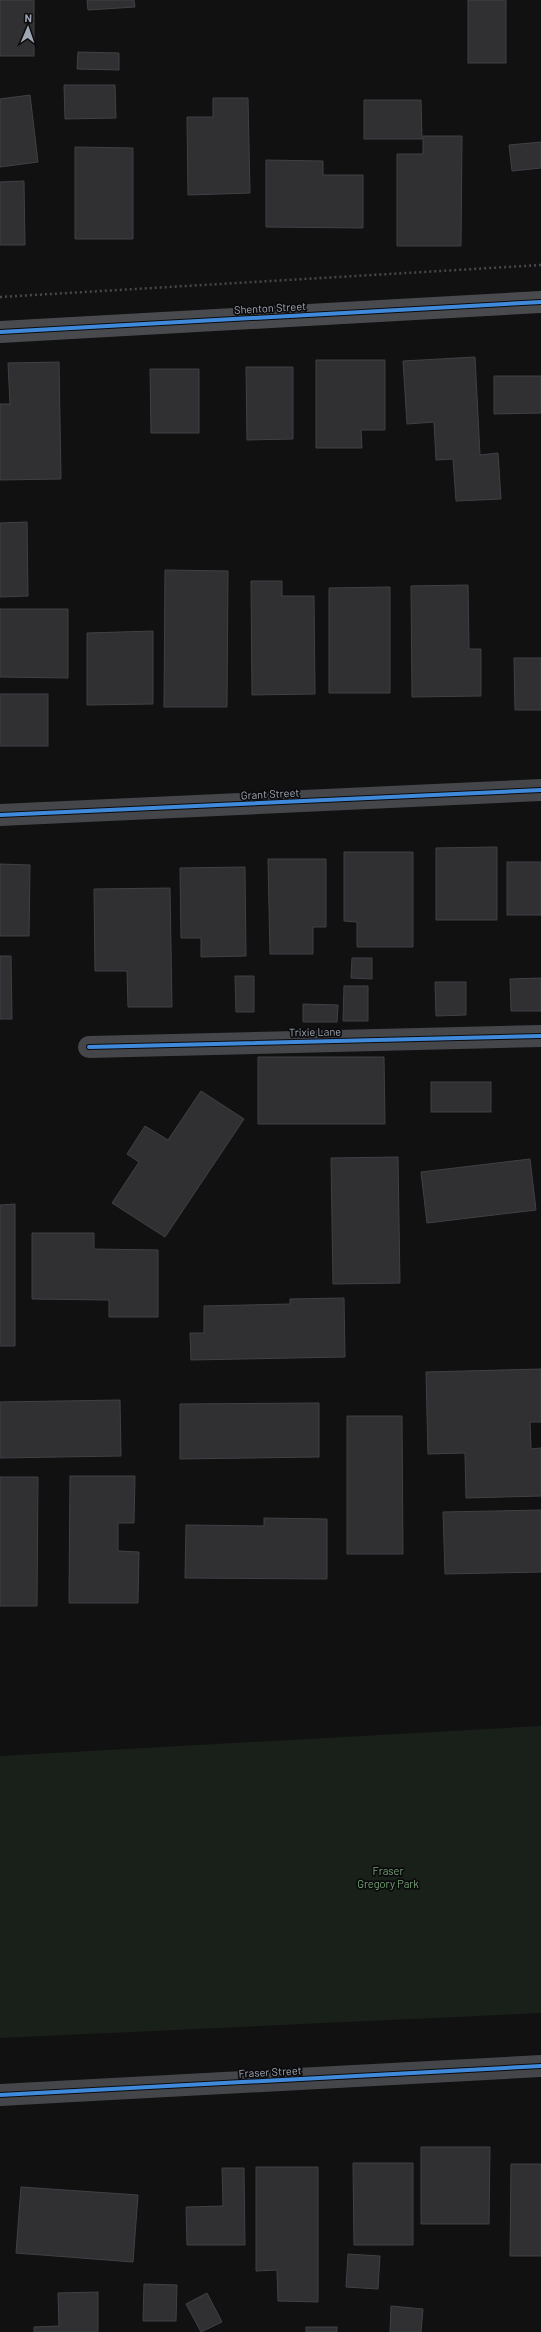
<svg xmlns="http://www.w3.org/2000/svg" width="541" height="2332" font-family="Barlow,sans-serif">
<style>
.green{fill:#19201a}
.building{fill:#303032;stroke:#3f4145}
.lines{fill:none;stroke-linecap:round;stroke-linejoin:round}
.path{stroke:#46484c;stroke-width:2.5;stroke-dasharray:2 3;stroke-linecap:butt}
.street{stroke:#45464a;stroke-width:22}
.secondary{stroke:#494a4e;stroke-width:22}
.cycleway-casing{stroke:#0b0b0d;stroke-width:6}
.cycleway{stroke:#408adc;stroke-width:4}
.labels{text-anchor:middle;stroke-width:3.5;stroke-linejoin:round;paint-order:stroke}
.street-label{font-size:11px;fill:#a0a7b4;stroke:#0b0b0d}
.park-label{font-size:11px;fill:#75a175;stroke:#0b0b0d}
</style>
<rect width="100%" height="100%" fill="#111"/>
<path class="green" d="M541,1726V2013L0,2038V1756Z"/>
<g class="building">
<rect x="0" y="0" width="34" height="56"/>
<path d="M87,0H134L135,7L88,10Z"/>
<rect x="468" y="0" width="38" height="63"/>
<path d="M78,52L119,53V70L77,69Z"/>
<path d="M64,85H115L116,118L65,119Z"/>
<path d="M30,95L38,162L0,167V99Z"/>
<path d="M213,98H248L250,193L188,195L187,117H213Z"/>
<path d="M364,100H421L422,139H364Z"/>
<path d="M423,136H462L461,246H397V154H423Z"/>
<path d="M541,142V168L512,171L509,145Z"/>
<path d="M75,147L133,148V239H75Z"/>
<path d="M266,160L323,161V175H363V228L266,227Z"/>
<path d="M24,181L25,245H0V182Z"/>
<path d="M475,357L480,455L498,453L501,499L456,501L453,459L436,460L434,422L407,424L403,361Z"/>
<path d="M316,360H385V430H361L362,448H316Z"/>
<path d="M59,362L61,479L0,480V404H10L8,363Z"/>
<path d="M246,367H293V439L247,440Z"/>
<path d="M150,369H199V433H151Z"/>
<path d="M494,376H541V413L494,414Z"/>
<path d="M27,522L28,596L0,597V523Z"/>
<path d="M165,570L228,571L227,707H164Z"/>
<path d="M251,581H282V596H314L315,694L252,695Z"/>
<path d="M468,585L469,649H481V696L412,697L411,586Z"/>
<path d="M390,587V693H329V588Z"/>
<path d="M0,609H68V678L0,677Z"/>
<path d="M153,631V704L87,705V633Z"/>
<path d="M514,658H541V710H515Z"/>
<rect x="0" y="694" width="48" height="52"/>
<path d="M497,847V920H436V848Z"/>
<path d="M344,852H413V947H357V922L344,921Z"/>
<path d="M268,859H326V927H313V954H270Z"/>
<rect x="507" y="862" width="34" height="53"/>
<path d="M0,864L30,865L29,936H0Z"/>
<path d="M245,867L246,956L201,957V938H181L180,868Z"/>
<path d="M170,888L172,1007H128L127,971H95L94,889Z"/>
<path d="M0,956H11L12,1019H0Z"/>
<path d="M352,958H372V979L351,978Z"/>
<path d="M235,976H254V1012H236Z"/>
<path d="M541,978V1011H511L510,979Z"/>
<path d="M435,982H466V1015L436,1016Z"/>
<path d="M344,986H368V1021H343Z"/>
<path d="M303,1004L338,1005L337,1022H303Z"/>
<path d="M258,1057H384L385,1124H258Z"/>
<rect x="431" y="1082" width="60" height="30"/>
<path d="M201,1091L244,1119L165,1237L112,1203L139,1162L127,1154L145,1126L168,1140Z"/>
<path d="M398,1157L400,1283L333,1284L331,1158Z"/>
<path d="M530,1159L536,1210L427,1223L421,1172Z"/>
<path d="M15,1204V1346H0V1205Z"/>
<path d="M32,1233H94V1249L158,1250V1317H109V1300L32,1299Z"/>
<path d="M344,1298L345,1357L191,1360L190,1333H204V1306L290,1304V1299Z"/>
<path d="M541,1369V1422H530L531,1449L541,1448V1496L466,1498L465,1453L428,1454L426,1372Z"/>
<path d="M120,1400L121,1456L0,1458V1402Z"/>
<path d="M319,1403V1457L180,1459V1404Z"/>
<path d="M347,1416H402L403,1554H347Z"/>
<path d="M70,1476H135L134,1523H118V1551L139,1552L138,1603H69Z"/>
<path d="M0,1477H38L37,1606H0Z"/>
<path d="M541,1510V1572L445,1574L443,1512Z"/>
<path d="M264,1518L327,1519V1579L185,1578L186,1525L264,1526Z"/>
<path d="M421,2147H490L489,2224H421Z"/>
<path d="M353,2163H413V2245H354Z"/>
<path d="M511,2164H541V2256H510Z"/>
<path d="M256,2167H318V2302L278,2301L277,2270L256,2271Z"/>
<path d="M222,2168H244L245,2245H187L186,2207L223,2206Z"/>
<path d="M21,2187L138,2195L133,2262L16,2253Z"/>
<path d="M348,2254L380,2256L378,2289L346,2287Z"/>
<path d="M144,2284L177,2285L176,2321H143Z"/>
<path d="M98,2292V2332H34V2327L59,2326L58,2293Z"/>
<path d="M207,2293L222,2322L201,2332L186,2304Z"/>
<path d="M391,2306L423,2309L421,2332H390Z"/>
<rect x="306" y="2327" width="31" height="5"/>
</g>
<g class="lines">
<path class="path" d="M0,297L541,265"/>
<g class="street">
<path d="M0,815L541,790"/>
<path d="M89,1047L541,1036"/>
<path d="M0,2095L541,2066"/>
</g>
<path class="secondary" d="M0,332L541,302"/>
<defs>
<g id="cycleway">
<path d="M0,332L541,302"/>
<path d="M0,815L541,790"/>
<path d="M89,1047L541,1036"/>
<path d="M0,2095L541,2066"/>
</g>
</defs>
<use href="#cycleway" class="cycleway-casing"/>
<use href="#cycleway" class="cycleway"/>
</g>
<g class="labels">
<g class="street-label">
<text transform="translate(270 308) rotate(-3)" y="4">Shenton Street</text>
<text transform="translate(270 794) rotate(-3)" y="4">Grant Street</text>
<text transform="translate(315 1032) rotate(-1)" y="4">Trixie Lane</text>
<text transform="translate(270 2072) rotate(-3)" y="4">Fraser Street</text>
</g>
<g class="park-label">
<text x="388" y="1875">Fraser<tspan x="388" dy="13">Gregory Park</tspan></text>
</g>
</g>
<g transform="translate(28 28) rotate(2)" stroke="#0b0b0d" stroke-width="3" paint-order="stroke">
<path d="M0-3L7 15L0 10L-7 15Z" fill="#a0a7b4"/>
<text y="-6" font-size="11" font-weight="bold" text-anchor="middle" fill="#a0a7b4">N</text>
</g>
</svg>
